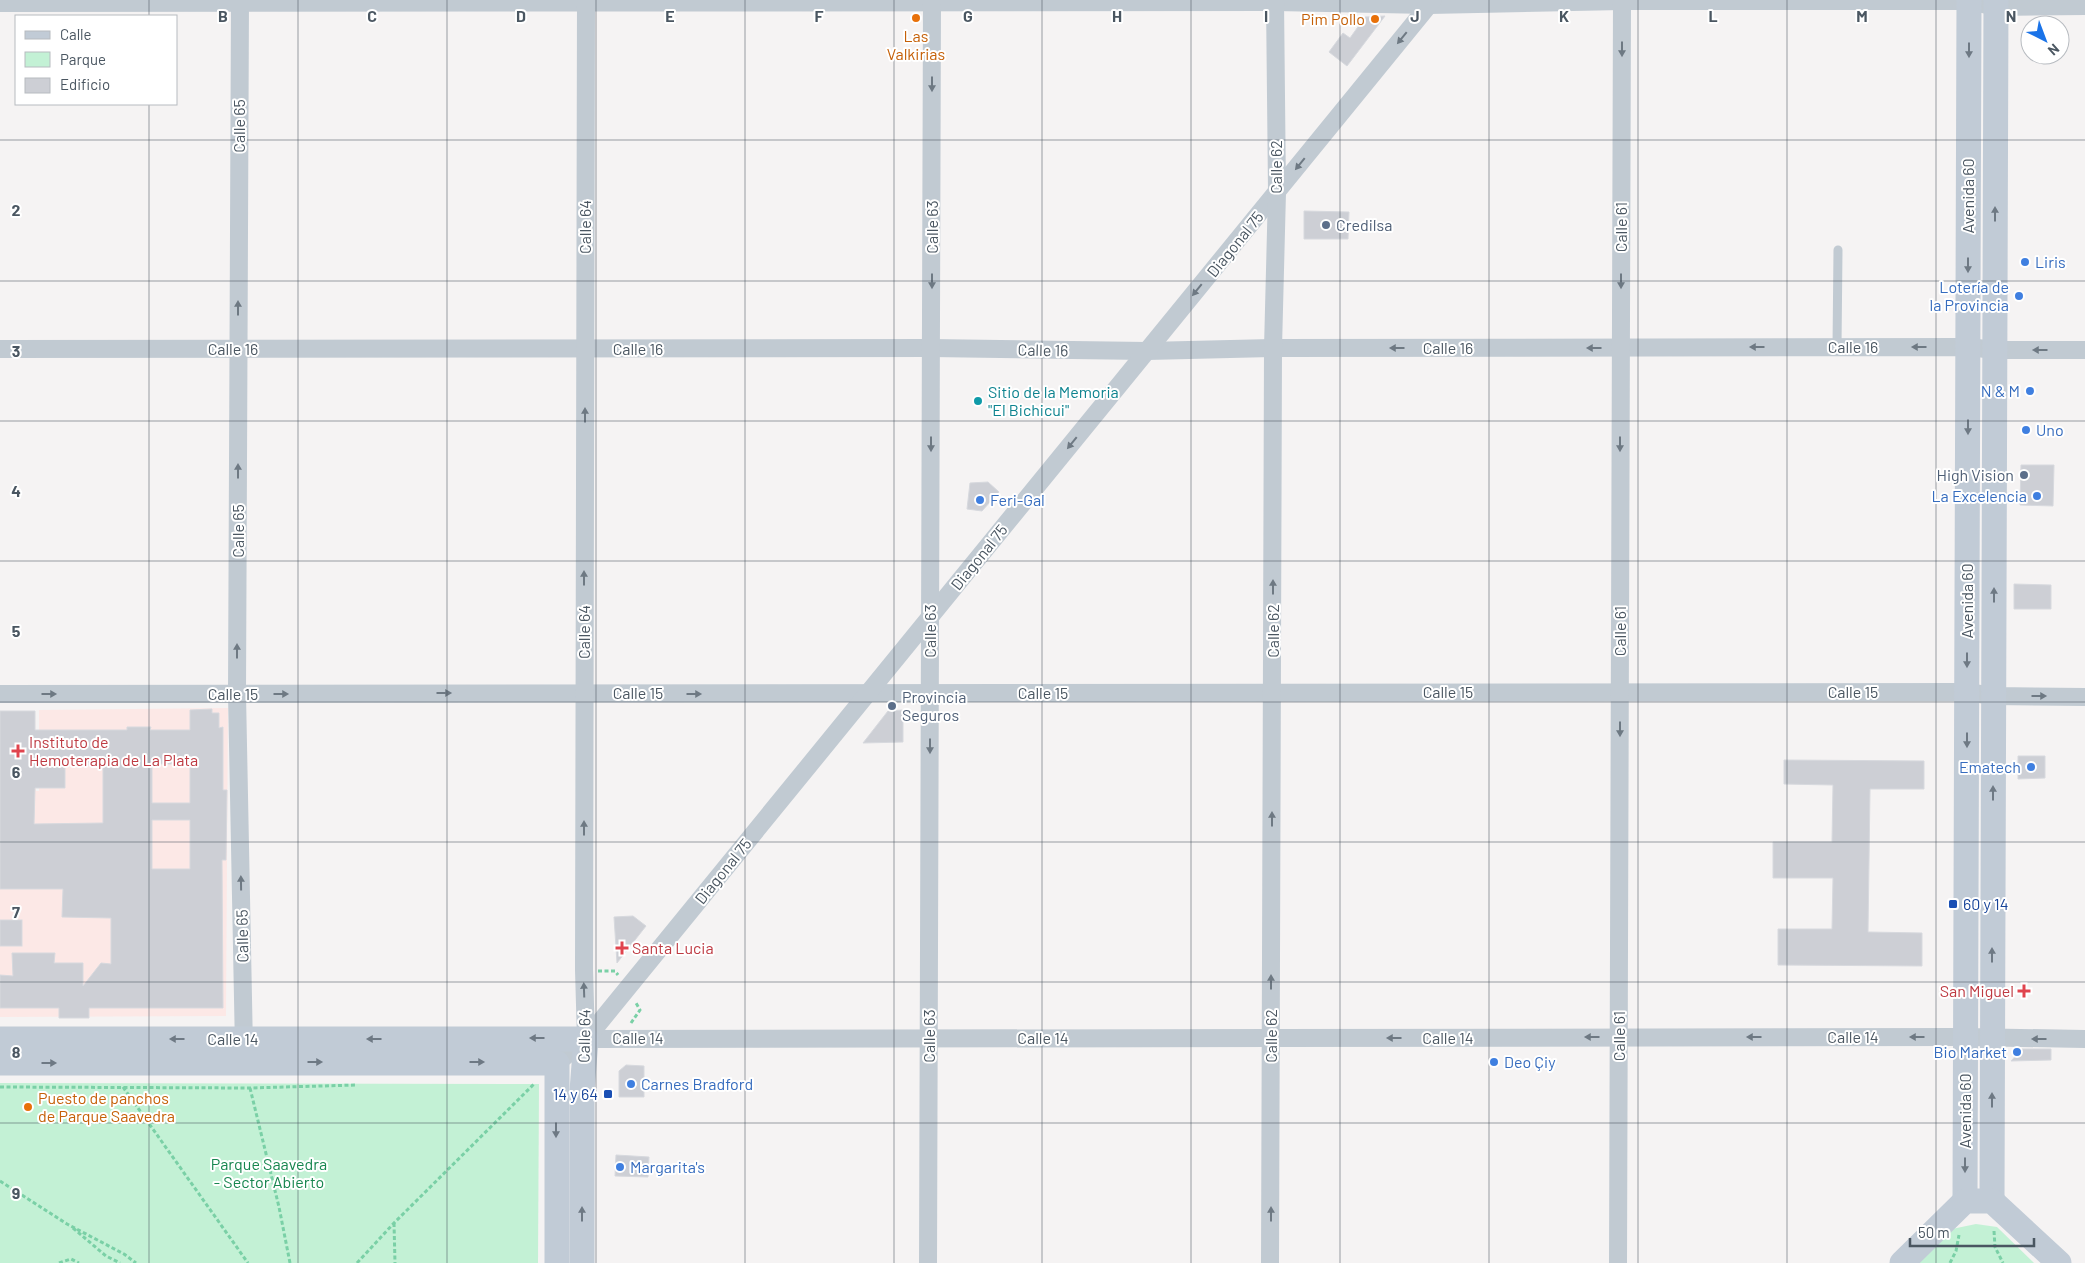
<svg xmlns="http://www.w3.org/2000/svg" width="2085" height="1263" font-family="Barlow,sans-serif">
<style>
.medical{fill:#fce8e6}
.green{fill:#c3f1d5}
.building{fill:#cdcfd5;stroke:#d7d9de;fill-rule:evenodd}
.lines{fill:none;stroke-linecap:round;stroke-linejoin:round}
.path{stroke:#7ad0a6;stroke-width:3;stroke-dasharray:4 2.5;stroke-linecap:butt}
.lane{stroke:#c1cad2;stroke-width:9}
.street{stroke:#c1cad2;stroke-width:18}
.secondary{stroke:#c1cbd6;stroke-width:25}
.oneway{fill:#6e7983}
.oneway2{fill:#6e7984}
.grid{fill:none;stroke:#4a5661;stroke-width:1;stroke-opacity:0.55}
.food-dot{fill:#e8710a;stroke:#fff;stroke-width:2}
.service-dot{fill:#5c6f8a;stroke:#fff;stroke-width:2}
.shop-dot{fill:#3f7fe0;stroke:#fff;stroke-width:2}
.culture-dot{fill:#0f9aa8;stroke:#fff;stroke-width:2}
.health-dot{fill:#e0444e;stroke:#fff;stroke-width:2}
.transit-dot{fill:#1a4fb4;stroke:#fff;stroke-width:2}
.labels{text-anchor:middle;stroke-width:4;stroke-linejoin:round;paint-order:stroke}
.food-label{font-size:16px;fill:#c56008;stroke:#fff;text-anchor:end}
.street-label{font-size:16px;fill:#4a5661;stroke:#fff}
.service-label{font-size:16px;fill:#4e5e75;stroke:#fff;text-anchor:start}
.shop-label{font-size:16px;fill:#366cbe;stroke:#fff;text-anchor:start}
.culture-label{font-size:16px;fill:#0d838f;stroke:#fff;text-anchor:start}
.health-label{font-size:16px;fill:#be3a42;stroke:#fff;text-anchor:start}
.transit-label{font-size:16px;fill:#164399;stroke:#fff;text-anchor:start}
.park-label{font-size:16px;fill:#17864f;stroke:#fff}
.grid-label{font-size:16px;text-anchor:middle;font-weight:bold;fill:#4a5661;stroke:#fff;stroke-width:4;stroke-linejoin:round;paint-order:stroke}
</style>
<rect width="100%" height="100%" fill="#f5f3f3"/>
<path class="medical" d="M228,708L226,1016L0,1017V711H35L36,791H39V710Z"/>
<g class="green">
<path d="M0,1083L539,1084L538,1263H0Z"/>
<path d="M1976,1224L1997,1227L2034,1263H1919L1952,1229Z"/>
</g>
<g class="building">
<path d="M1385,16L1347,66L1329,52L1343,33L1350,38L1365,17Z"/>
<path d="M1304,211L1349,212L1348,239H1304Z"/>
<path d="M2021,465H2054L2053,506L2020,505Z"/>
<path d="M988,482L999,492L982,511L967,509L970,483Z"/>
<path d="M2014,584L2051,585V609H2014Z"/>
<path d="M212,709V713H219V728L223,727V790H227L226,860H222L223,1008H89V1018H59V1008H0V975L13,976L12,953H55L54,963H83V986L101,963L111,964V918L62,917L63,889H0V711H35V730H127V727H151L150,730H190V710ZM152,764H190V803H152ZM65,765H103V823L34,824L35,788H65ZM152,820H190V869H152Z"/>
<path d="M903,710V742L863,743L888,711Z"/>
<path d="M2018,756H2045V778L2018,779Z"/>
<path d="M1784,760L1924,761V789H1870L1868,932L1922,933V966L1778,965V929H1832L1833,878H1773V842H1832L1833,785L1784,784Z"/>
<path d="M633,916L646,926L617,963L614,917Z"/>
<rect x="0" y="920" width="22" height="26"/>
<path d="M2022,1049H2051V1060L2011,1061Z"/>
<path d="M626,1065L644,1066V1097H619V1071Z"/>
<path d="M616,1155L649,1157L648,1177L615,1176Z"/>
</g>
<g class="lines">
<g class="path">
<path d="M598,971H615L618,975"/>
<path d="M631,1023L640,1010L636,1003"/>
<path d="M0,1087L250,1088L356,1085"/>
<path d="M123,1087L248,1263"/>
<path d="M250,1088L279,1207L290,1263"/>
<path d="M0,1181L67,1224L124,1254L136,1263"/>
<path d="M394,1223L395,1263"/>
<path d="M73,1228L106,1256L120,1263"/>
<path d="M1994,1231L1995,1247L2003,1263"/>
<path d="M59,1263L71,1259L79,1263"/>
<path d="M357,1263L394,1223L535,1083"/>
<path d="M1950,1263L1956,1251L1959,1235"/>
</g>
<path class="lane" d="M1837,347L1838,250"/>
<g class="street">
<path d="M240,0L237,694L244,1049"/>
<path d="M0,3L1275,2L1429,5L1622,1H1969L1996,7L2085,6"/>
<path d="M0,349L931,348L1147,351L1273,348L1968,347L1995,350H2085"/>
<path d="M0,694L1967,692L1993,696L2085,697"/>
<path d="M586,1039L1966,1037L2085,1039"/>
<path d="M586,1039L584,970L586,0"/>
<path d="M557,1063L586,1039L1433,0"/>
<path d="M928,1263L932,0"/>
<path d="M1270,1263L1273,348L1277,192L1275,0"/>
<path d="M1618,1263L1622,0"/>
</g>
<g class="secondary">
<path d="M0,1039H586L582,1091V1263"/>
<path d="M0,1063H557V1263"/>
<path d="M1965,1201L1969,0"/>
<path d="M1992,1201L1996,0"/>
<path d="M1902,1263L1965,1201H1992L2059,1263"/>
</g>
</g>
<defs><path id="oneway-solid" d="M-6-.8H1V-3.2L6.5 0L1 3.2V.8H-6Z" transform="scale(1.25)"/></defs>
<g class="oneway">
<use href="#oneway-solid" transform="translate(1402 38) rotate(129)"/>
<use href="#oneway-solid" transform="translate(1622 49) rotate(90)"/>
<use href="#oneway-solid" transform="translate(932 84) rotate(90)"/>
<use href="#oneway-solid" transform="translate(1300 164) rotate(129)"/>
<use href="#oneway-solid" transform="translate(932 281) rotate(90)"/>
<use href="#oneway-solid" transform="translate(1621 281) rotate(90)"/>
<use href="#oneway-solid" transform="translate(1197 290) rotate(129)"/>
<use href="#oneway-solid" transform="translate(238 308) rotate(-90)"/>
<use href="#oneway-solid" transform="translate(1757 347) rotate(180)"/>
<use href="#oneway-solid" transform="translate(1919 347) rotate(180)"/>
<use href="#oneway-solid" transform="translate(1397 348) rotate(180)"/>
<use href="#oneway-solid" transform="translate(1594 348) rotate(180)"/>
<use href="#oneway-solid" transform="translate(2040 350) rotate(180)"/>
<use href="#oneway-solid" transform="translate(585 415) rotate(-90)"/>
<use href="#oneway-solid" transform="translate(1072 443) rotate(129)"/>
<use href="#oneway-solid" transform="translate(931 444) rotate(90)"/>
<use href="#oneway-solid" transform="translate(1620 444) rotate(90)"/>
<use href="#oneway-solid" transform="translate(238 471) rotate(-90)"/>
<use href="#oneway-solid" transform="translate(584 578) rotate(-90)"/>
<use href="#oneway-solid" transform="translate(1273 587) rotate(-90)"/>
<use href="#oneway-solid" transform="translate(237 651) rotate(-90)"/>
<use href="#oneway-solid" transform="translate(444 693)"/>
<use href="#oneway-solid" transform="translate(49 694)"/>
<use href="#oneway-solid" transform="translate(281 694)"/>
<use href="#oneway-solid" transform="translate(694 694)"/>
<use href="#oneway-solid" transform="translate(2039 696)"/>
<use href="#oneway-solid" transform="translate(1620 729) rotate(90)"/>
<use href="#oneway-solid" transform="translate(930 746) rotate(90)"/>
<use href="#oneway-solid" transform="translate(1272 819) rotate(-90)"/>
<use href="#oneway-solid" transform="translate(584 828) rotate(-90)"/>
<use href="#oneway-solid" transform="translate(241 883) rotate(-91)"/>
<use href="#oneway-solid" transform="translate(1271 982) rotate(-90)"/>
<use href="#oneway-solid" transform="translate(584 990) rotate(-92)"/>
<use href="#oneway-solid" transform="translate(1592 1037) rotate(180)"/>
<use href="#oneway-solid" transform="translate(1754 1037) rotate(180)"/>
<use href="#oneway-solid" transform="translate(1917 1037) rotate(180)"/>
<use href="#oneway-solid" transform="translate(1394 1038) rotate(180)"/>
<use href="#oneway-solid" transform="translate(2039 1039) rotate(-180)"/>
<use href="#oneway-solid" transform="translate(1271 1214) rotate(-90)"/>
</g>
<g class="oneway2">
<use href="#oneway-solid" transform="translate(1969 50) rotate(90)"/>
<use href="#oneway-solid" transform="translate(1995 214) rotate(-90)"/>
<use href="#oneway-solid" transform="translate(1968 265) rotate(90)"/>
<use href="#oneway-solid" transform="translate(1968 427) rotate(90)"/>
<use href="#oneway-solid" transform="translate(1994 595) rotate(-90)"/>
<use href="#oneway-solid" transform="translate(1967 660) rotate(90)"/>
<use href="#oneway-solid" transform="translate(1967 740) rotate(90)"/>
<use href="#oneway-solid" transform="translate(1993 793) rotate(-90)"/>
<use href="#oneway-solid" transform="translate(1992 955) rotate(-90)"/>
<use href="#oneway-solid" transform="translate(537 1038) rotate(180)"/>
<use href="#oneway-solid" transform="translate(177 1039) rotate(180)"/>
<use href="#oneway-solid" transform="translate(374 1039) rotate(180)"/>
<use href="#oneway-solid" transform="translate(315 1062)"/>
<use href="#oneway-solid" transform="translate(477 1062)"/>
<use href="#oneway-solid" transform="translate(49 1063)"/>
<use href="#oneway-solid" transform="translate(1992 1100) rotate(-90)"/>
<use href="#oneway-solid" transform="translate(556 1130) rotate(90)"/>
<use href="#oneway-solid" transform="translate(1965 1165) rotate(90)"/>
<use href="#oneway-solid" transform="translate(582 1214) rotate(-90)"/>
</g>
<path class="grid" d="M149,0V16M298,0V1263M447,0V1263M596,0V1263M745,0V1263M894,0V1263M1042,0V1263M1191,0V1263M1340,0V1263M1489,0V1263M1638,0V1263M1787,0V1263M1936,0V1263M149,104V1263M0,140H2085M0,281H2085M0,421H2085M0,561H2085M0,702H2085M0,842H2085M0,982H2085M0,1123H2085"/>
<g class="food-dot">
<circle cx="916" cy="18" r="5"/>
<circle cx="1375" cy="19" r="5"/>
<circle cx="28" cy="1107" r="5"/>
</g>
<g class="service-dot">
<circle cx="1326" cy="225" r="5"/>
<circle cx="2024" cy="475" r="5"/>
<circle cx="892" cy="706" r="5"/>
</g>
<g class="shop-dot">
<circle cx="2025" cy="262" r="5"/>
<circle cx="2019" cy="296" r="5"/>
<circle cx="2030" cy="391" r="5"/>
<circle cx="2026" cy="430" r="5"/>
<circle cx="2037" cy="496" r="5"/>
<circle cx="980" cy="500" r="5"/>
<circle cx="2031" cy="767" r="5"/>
<circle cx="2017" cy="1052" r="5"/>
<circle cx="1494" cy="1062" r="5"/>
<circle cx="631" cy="1084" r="5"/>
<circle cx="620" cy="1167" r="5"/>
</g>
<circle class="culture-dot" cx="978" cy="401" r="5"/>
<g class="health-dot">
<path d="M15.5 743.5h5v5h5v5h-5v5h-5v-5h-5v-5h5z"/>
<path d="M619.5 940.5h5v5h5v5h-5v5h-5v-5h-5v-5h5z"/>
<path d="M2021.5 983.5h5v5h5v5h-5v5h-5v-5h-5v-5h5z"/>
</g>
<g class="transit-dot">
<rect x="1948" y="899" width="10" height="10" rx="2.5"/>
<rect x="603" y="1089" width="10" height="10" rx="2.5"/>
</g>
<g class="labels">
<g class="food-label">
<text x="1365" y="25">Pim Pollo</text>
<text x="916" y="42" text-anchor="middle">Las<tspan x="916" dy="18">Valkirias</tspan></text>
<text x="38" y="1104" text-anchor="start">Puesto de panchos<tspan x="38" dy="18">de Parque Saavedra</tspan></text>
</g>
<g class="street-label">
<text transform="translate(239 126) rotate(-90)" y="6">Calle 65</text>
<text transform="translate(1276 167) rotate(-90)" y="6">Calle 62</text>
<text transform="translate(1968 196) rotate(-90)" y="6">Avenida 60</text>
<text transform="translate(585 227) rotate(-90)" y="6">Calle 64</text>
<text transform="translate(932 227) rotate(-90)" y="6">Calle 63</text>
<text transform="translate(1621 227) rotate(-90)" y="6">Calle 61</text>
<text transform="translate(1235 244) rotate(-51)" y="6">Diagonal 75</text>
<text x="1853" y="353">Calle 16</text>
<text x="1448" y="354">Calle 16</text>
<text x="233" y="355">Calle 16</text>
<text x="638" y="355">Calle 16</text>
<text transform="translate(1043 350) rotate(1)" y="6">Calle 16</text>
<text transform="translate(238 531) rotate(-90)" y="6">Calle 65</text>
<text transform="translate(979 557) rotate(-51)" y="6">Diagonal 75</text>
<text transform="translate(1967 601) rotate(-90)" y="6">Avenida 60</text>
<text transform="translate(930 631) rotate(-90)" y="6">Calle 63</text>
<text transform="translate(1273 631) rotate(-90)" y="6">Calle 62</text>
<text transform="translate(1620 631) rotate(-90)" y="6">Calle 61</text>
<text transform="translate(584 632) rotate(-90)" y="6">Calle 64</text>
<text x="1448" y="698">Calle 15</text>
<text x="1853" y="698">Calle 15</text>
<text x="638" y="699">Calle 15</text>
<text x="1043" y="699">Calle 15</text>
<text x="233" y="700">Calle 15</text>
<text transform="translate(723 871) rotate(-51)" y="6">Diagonal 75</text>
<text transform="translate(242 936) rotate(-91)" y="6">Calle 65</text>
<text transform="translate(584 1036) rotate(-89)" y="6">Calle 64</text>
<text transform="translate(929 1036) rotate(-90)" y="6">Calle 63</text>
<text transform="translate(1271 1036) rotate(-90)" y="6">Calle 62</text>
<text transform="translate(1619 1036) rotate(-90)" y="6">Calle 61</text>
<text x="1853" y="1043">Calle 14</text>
<text x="638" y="1044">Calle 14</text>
<text x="1043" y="1044">Calle 14</text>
<text x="1448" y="1044">Calle 14</text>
<text x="233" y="1045">Calle 14</text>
<text transform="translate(1965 1111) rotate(-90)" y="6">Avenida 60</text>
</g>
<g class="service-label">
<text x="1336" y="231">Credilsa</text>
<text x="2014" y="481" text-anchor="end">High Vision</text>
<text x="902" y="703">Provincia<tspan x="902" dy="18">Seguros</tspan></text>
</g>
<g class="shop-label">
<text x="2035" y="268">Liris</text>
<text x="2009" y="293" text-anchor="end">Lotería de<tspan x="2009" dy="18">la Provincia</tspan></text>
<text x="2020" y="397" text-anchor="end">N &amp; M</text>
<text x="2036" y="436">Uno</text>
<text x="2027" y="502" text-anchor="end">La Excelencia</text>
<text x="990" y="506">Feri-Gal</text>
<text x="2021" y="773" text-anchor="end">Ematech</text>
<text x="2007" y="1058" text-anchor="end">Bio Market</text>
<text x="1504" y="1068">Deo Çiy</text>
<text x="641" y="1090">Carnes Bradford</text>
<text x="630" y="1173">Margarita's</text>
</g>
<g class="culture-label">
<text x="988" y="398">Sitio de la Memoria<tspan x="988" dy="18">"El Bichicui"</tspan></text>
</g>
<g class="health-label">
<text x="29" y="748">Instituto de<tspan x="29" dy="18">Hemoterapia de La Plata</tspan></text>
<text x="632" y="954">Santa Lucia</text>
<text x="2014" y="997" text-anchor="end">San Miguel</text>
</g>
<g class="transit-label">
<text x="1963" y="910">60 y 14</text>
<text x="598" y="1100" text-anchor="end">14 y 64</text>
</g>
<g class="park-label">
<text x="269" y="1170">Parque Saavedra<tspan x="269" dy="18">- Sector Abierto</tspan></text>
</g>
</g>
<g class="grid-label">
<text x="223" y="22">B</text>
<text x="372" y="22">C</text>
<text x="521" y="22">D</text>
<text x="670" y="22">E</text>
<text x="819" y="22">F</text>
<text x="968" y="22">G</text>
<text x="1117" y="22">H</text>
<text x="1266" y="22">I</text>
<text x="1415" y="22">J</text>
<text x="1564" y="22">K</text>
<text x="1713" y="22">L</text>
<text x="1862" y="22">M</text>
<text x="2011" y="22">N</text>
<text x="16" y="216">2</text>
<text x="16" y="357">3</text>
<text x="16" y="497">4</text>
<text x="16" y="637">5</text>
<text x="16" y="778">6</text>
<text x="16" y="918">7</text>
<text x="16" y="1058">8</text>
<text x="16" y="1199">9</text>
</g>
<rect x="15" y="15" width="162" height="90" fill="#ffffff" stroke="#b7bbc0"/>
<rect x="25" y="31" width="25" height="8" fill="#c1cbd6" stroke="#b7bbc0"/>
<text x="60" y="40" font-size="15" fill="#4a5661">Calle</text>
<rect x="25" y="52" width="25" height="15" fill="#c3f1d5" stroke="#b7bbc0"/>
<text x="60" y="65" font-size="15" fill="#4a5661">Parque</text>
<rect x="25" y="78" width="25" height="15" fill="#cdcfd5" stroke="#b7bbc0"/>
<text x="60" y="90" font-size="15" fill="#4a5661">Edificio</text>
<g transform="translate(2045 40) rotate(138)"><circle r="24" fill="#ffffff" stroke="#b7bbc0"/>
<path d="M0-4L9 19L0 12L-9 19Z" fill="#1a73e8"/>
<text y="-8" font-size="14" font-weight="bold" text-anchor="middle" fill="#4a5661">N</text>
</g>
<path d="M1910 1238v8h124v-8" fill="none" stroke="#4a5661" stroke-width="2.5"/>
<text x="1918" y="1238" font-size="15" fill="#4a5661" stroke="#ffffff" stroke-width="4" paint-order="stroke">50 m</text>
</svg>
